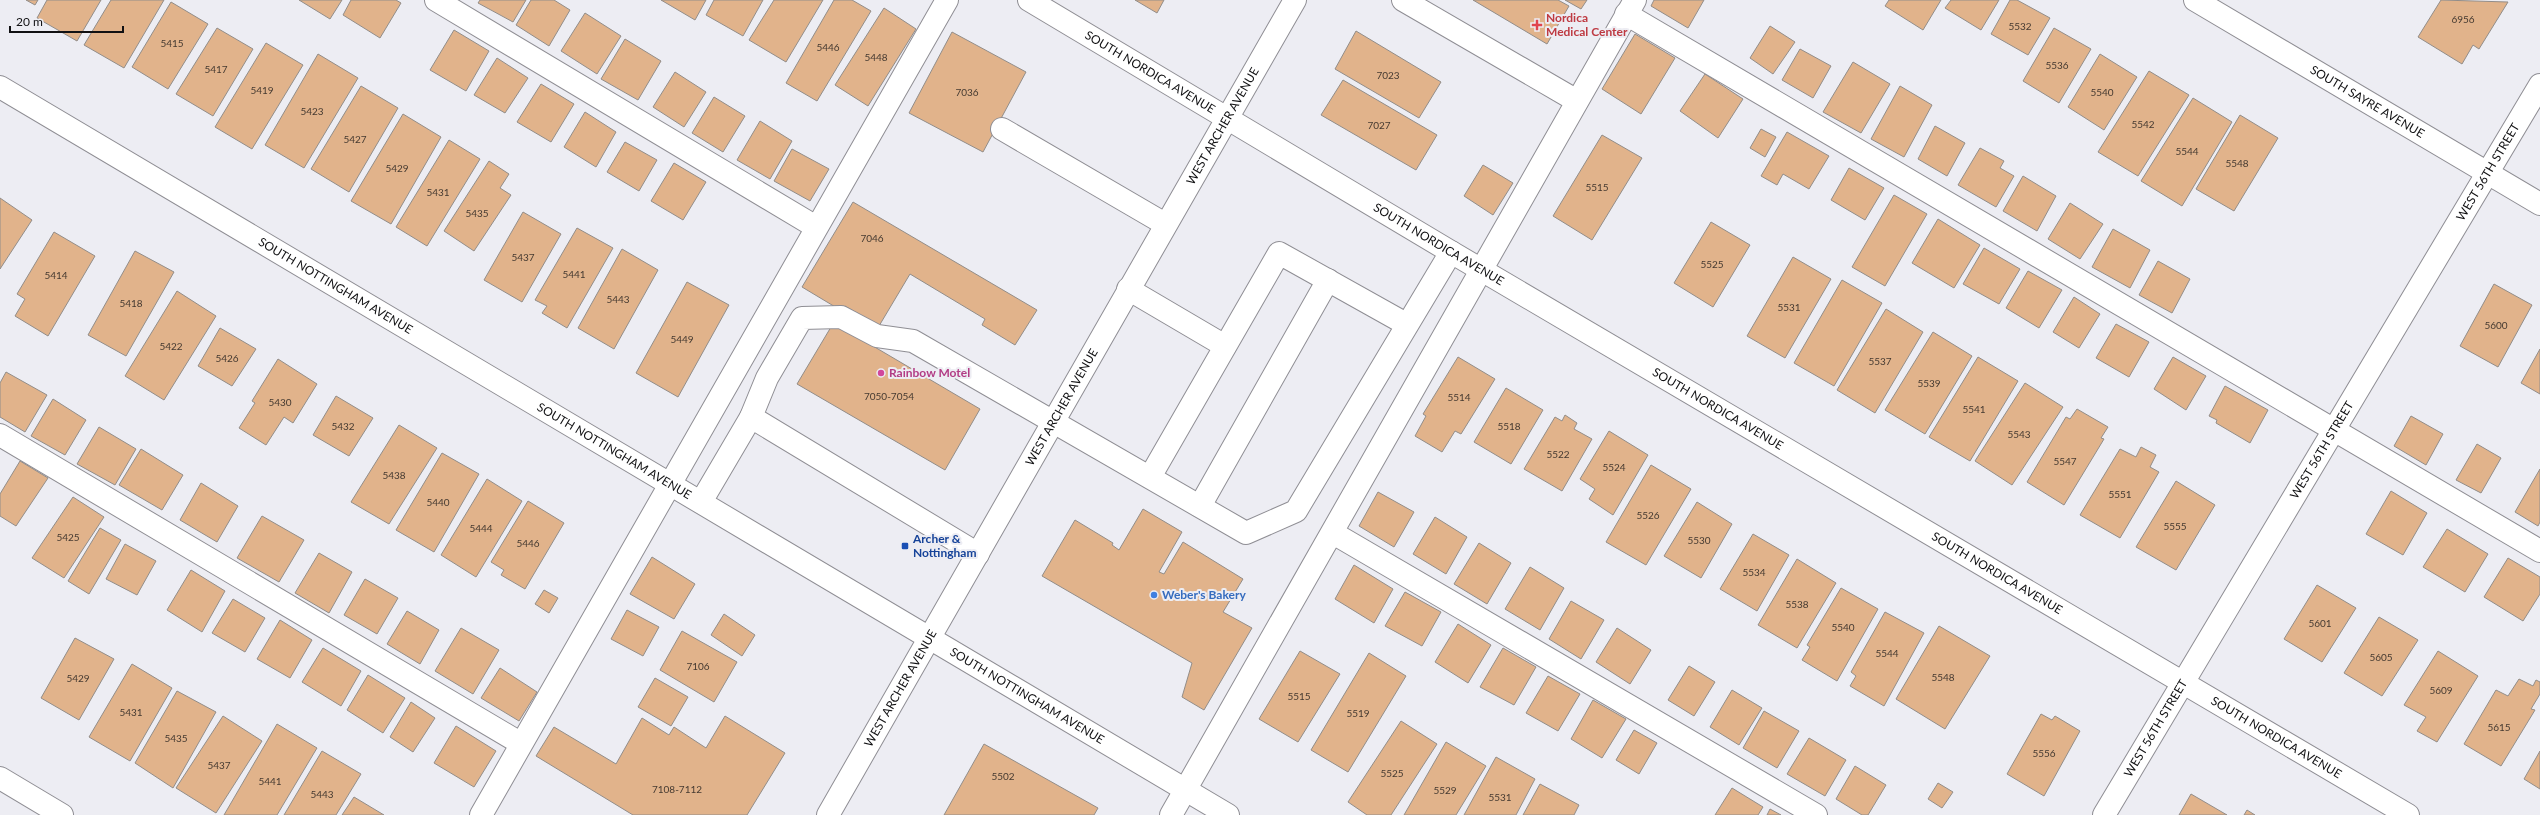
<svg xmlns="http://www.w3.org/2000/svg" width="2540" height="815" font-family="Lato,sans-serif">
<style>
.building{fill:#e1b38b;stroke:#928d89}
.lines{fill:none;stroke-linecap:round;stroke-linejoin:round}
.minor-casing{stroke:#8f8e94;stroke-width:24}
.major-casing{stroke:#8f8e94;stroke-width:24}
.minor{stroke:#fff;stroke-width:22}
.major{stroke:#fff;stroke-width:22}
.health-dot{fill:#e0444e;stroke:#ededf3;stroke-width:1.5}
.hotel-dot{fill:#d1479c;stroke:#ededf3;stroke-width:1.5}
.transit-dot{fill:#1a4fb4;stroke:#ededf3;stroke-width:1.5}
.shop-dot{fill:#3f7fe0;stroke:#ededf3;stroke-width:1.5}
.labels{text-anchor:middle;stroke-width:4;stroke-linejoin:round;paint-order:stroke}
.number-label{font-size:10px;fill:#453a31}
.health-label{font-size:12px;font-weight:bold;fill:#be3a42;stroke:#ededf3;text-anchor:start}
.street-label{font-size:12px;fill:#111113;stroke:#ededf3}
.hotel-label{font-size:12px;font-weight:bold;fill:#b23c85;stroke:#ededf3;text-anchor:start}
.transit-label{font-size:12px;font-weight:bold;fill:#164399;stroke:#ededf3;text-anchor:start}
.shop-label{font-size:12px;font-weight:bold;fill:#366cbe;stroke:#ededf3;text-anchor:start}
</style>
<rect width="100%" height="100%" fill="#ededf3"/>
<g class="building">
<path d="M26,0H38L35,5Z"/>
<path d="M47,0H101L77,41L37,18Z"/>
<path d="M111,0H164L124,68L84,45Z"/>
<path d="M299,0H342L330,19Z"/>
<path d="M351,0H396L401,3L380,38L343,15Z"/>
<path d="M480,0H526L513,22L478,3Z"/>
<path d="M531,0H554L570,10L549,46L516,25Z"/>
<path d="M661,0H706L695,20Z"/>
<path d="M714,0H763L743,36L706,15Z"/>
<path d="M774,0H823L786,62L749,40Z"/>
<path d="M834,0H852L871,11L817,101L786,83Z"/>
<path d="M1135,0H1164L1157,13Z"/>
<path d="M1473,0H1558L1569,6L1547,44Z"/>
<path d="M1565,0H1587L1581,9Z"/>
<path d="M1654,0H1704L1688,28L1651,6Z"/>
<path d="M1889,0H1941L1923,30L1885,6Z"/>
<path d="M1951,0H1999L1981,30L1945,8Z"/>
<path d="M2010,0H2017L2050,18L2028,55L1991,34Z"/>
<path d="M2441,0L2508,2L2479,49L2473,45L2462,64L2418,37Z"/>
<path d="M171,2L208,24L168,89L132,67Z"/>
<path d="M884,8L916,29L868,106L835,85Z"/>
<path d="M585,13L621,36L597,74L561,51Z"/>
<path d="M1770,26L1795,42L1773,74L1750,58Z"/>
<path d="M217,28L253,49L213,116L176,94Z"/>
<path d="M2054,28L2091,49L2059,103L2023,81Z"/>
<path d="M454,30L489,51L466,91L430,70Z"/>
<path d="M1356,31L1441,82L1419,118L1335,69Z"/>
<path d="M952,32L1026,72L983,152L909,113Z"/>
<path d="M1635,34L1675,58L1641,114L1602,89Z"/>
<path d="M625,39L661,61L638,100L601,79Z"/>
<path d="M266,43L303,65L252,149L215,127Z"/>
<path d="M1800,49L1831,66L1813,98L1782,80Z"/>
<path d="M318,54L358,78L304,168L265,145Z"/>
<path d="M2100,54L2137,77L2104,130L2068,107Z"/>
<path d="M497,58L528,78L505,113L474,95Z"/>
<path d="M1853,62L1890,84L1861,133L1823,112Z"/>
<path d="M2149,71L2189,95L2138,176L2098,152Z"/>
<path d="M675,72L706,92L684,127L653,107Z"/>
<path d="M1705,74L1743,99L1718,138L1680,111Z"/>
<path d="M1343,80L1437,135L1416,170L1321,115Z"/>
<path d="M541,84L574,104L551,142L517,122Z"/>
<path d="M361,86L398,108L349,192L311,169Z"/>
<path d="M1900,86L1932,105L1904,157L1871,139Z"/>
<path d="M714,97L745,116L723,152L692,133Z"/>
<path d="M2193,98L2232,122L2182,206L2141,181Z"/>
<path d="M585,112L616,132L596,167L564,147Z"/>
<path d="M403,114L441,137L391,224L351,201Z"/>
<path d="M2240,115L2278,138L2234,211L2196,189Z"/>
<path d="M760,121L792,141L770,179L737,160Z"/>
<path d="M1935,126L1965,143L1947,176L1918,159Z"/>
<path d="M1761,129L1776,137L1765,157L1750,148Z"/>
<path d="M1787,132L1829,156L1809,189L1783,174L1777,185L1761,176Z"/>
<path d="M1602,135L1642,158L1592,240L1553,216Z"/>
<path d="M449,140L480,159L427,246L396,227Z"/>
<path d="M625,142L657,160L639,191L607,172Z"/>
<path d="M1980,148L2004,161L2000,168L2014,176L1996,207L1958,185Z"/>
<path d="M792,149L829,169L810,201L774,181Z"/>
<path d="M489,161L509,174L500,188L511,195L474,251L444,231Z"/>
<path d="M674,163L706,182L683,220L651,201Z"/>
<path d="M1483,165L1513,183L1493,215L1464,196Z"/>
<path d="M1849,168L1884,188L1865,220L1831,200Z"/>
<path d="M2023,176L2056,196L2037,231L2003,211Z"/>
<path d="M1894,195L1927,214L1885,286L1852,267Z"/>
<path d="M0,198L32,220L0,269Z"/>
<path d="M853,202L1037,310L1015,345L982,325L985,319L910,274L879,326L845,306L842,311L802,287Z"/>
<path d="M2070,203L2103,224L2080,259L2048,239Z"/>
<path d="M523,212L561,234L522,302L484,280Z"/>
<path d="M1938,219L1980,245L1954,288L1912,263Z"/>
<path d="M1711,222L1750,245L1713,307L1674,283Z"/>
<path d="M577,228L613,248L567,328L542,313L547,306L535,300Z"/>
<path d="M2113,229L2150,250L2130,288L2092,267Z"/>
<path d="M54,232L95,256L48,336L15,316L25,299L17,294Z"/>
<path d="M1984,248L2020,269L1999,304L1963,284Z"/>
<path d="M622,249L658,270L614,349L578,328Z"/>
<path d="M135,251L174,272L126,356L88,335Z"/>
<path d="M1793,257L1831,279L1785,358L1747,336Z"/>
<path d="M2158,261L2190,279L2172,313L2139,295Z"/>
<path d="M2028,271L2062,290L2039,328L2006,308Z"/>
<path d="M1842,280L1882,303L1834,386L1794,363Z"/>
<path d="M687,282L729,305L678,397L636,373Z"/>
<path d="M2494,284L2532,305L2498,367L2460,346Z"/>
<path d="M177,291L216,316L164,400L125,376Z"/>
<path d="M2074,297L2100,314L2079,348L2053,332Z"/>
<path d="M1886,309L1923,332L1875,413L1837,390Z"/>
<path d="M2116,324L2149,342L2129,377L2096,358Z"/>
<path d="M839,326L980,409L945,470L797,384L831,327Z"/>
<path d="M220,328L256,349L232,386L198,366Z"/>
<path d="M1933,332L1972,356L1925,434L1885,410Z"/>
<path d="M2540,349V394L2521,383Z"/>
<path d="M1458,357L1495,379L1461,434L1455,431L1442,452L1415,436L1426,416L1423,414Z"/>
<path d="M1978,357L2018,381L1970,461L1929,437Z"/>
<path d="M2173,357L2206,376L2186,410L2154,389Z"/>
<path d="M278,359L317,384L293,423L284,417L266,445L239,428L255,403L252,401Z"/>
<path d="M6,372L47,395L25,432L0,417V383Z"/>
<path d="M2025,383L2063,407L2012,485L1975,461Z"/>
<path d="M2225,386L2268,410L2250,443L2216,423L2217,420L2209,416Z"/>
<path d="M1506,388L1543,410L1511,464L1474,442Z"/>
<path d="M336,396L373,418L349,456L313,435Z"/>
<path d="M53,399L86,420L65,455L31,436Z"/>
<path d="M2077,409L2108,427L2101,438L2104,439L2064,505L2027,482L2066,417L2070,419Z"/>
<path d="M1565,415L1577,423L1574,429L1592,439L1562,491L1524,469L1555,417L1562,421Z"/>
<path d="M2411,416L2443,434L2426,465L2394,446Z"/>
<path d="M399,425L437,448L389,524L351,502Z"/>
<path d="M99,427L136,449L115,485L77,464Z"/>
<path d="M1609,431L1648,455L1613,515L1589,499L1595,489L1580,479Z"/>
<path d="M2477,444L2501,458L2481,493L2456,480Z"/>
<path d="M2141,447L2156,455L2150,467L2159,472L2120,538L2080,515L2120,449L2136,457Z"/>
<path d="M141,449L183,475L162,510L119,485Z"/>
<path d="M442,453L479,474L434,552L396,530Z"/>
<path d="M20,461L48,478L16,526L0,516V494Z"/>
<path d="M1651,465L1691,489L1646,565L1606,542Z"/>
<path d="M2540,469V522L2538,526L2515,512Z"/>
<path d="M487,479L522,501L476,577L441,555Z"/>
<path d="M2176,481L2215,505L2176,570L2136,547Z"/>
<path d="M201,483L238,506L217,542L180,520Z"/>
<path d="M2391,491L2427,513L2403,555L2366,534Z"/>
<path d="M1378,492L1414,512L1394,547L1359,526Z"/>
<path d="M73,497L104,517L64,578L32,558Z"/>
<path d="M528,501L564,523L525,589L501,575L504,570L491,562Z"/>
<path d="M1697,502L1732,524L1701,578L1664,556Z"/>
<path d="M1143,509L1182,532L1159,572L1164,574L1183,542L1243,579L1223,612L1252,628L1204,710L1182,697L1192,663L1042,576L1075,520L1113,543L1112,545L1119,550Z"/>
<path d="M262,516L304,540L279,582L237,558Z"/>
<path d="M1435,517L1467,537L1446,574L1413,554Z"/>
<path d="M100,528L121,540L89,594L68,581Z"/>
<path d="M2447,529L2488,554L2465,592L2423,567Z"/>
<path d="M1753,534L1789,555L1757,611L1720,589Z"/>
<path d="M1479,543L1511,563L1487,604L1454,584Z"/>
<path d="M125,544L156,561L137,595L106,579Z"/>
<path d="M319,553L352,572L329,613L295,593Z"/>
<path d="M652,557L695,584L674,619L630,594Z"/>
<path d="M2508,558L2540,577V594L2523,621L2484,597Z"/>
<path d="M1797,559L1836,583L1797,648L1758,625Z"/>
<path d="M1354,565L1393,589L1374,623L1335,599Z"/>
<path d="M1530,567L1564,588L1540,630L1505,609Z"/>
<path d="M191,570L225,591L202,632L167,610Z"/>
<path d="M365,579L398,598L377,634L344,615Z"/>
<path d="M2317,585L2356,608L2322,662L2284,639Z"/>
<path d="M1841,588L1878,609L1837,681L1802,660L1810,647L1807,645Z"/>
<path d="M544,590L558,598L549,613L535,604Z"/>
<path d="M1405,592L1441,612L1422,646L1385,626Z"/>
<path d="M233,599L265,618L245,652L212,633Z"/>
<path d="M1571,601L1604,620L1581,659L1549,639Z"/>
<path d="M627,610L659,627L643,656L611,639Z"/>
<path d="M407,611L439,630L420,664L387,644Z"/>
<path d="M1885,612L1924,633L1884,706L1850,686L1856,676L1851,672Z"/>
<path d="M724,614L755,635L742,656L711,635Z"/>
<path d="M2379,617L2418,640L2382,696L2344,673Z"/>
<path d="M280,620L312,640L290,678L257,659Z"/>
<path d="M1458,624L1491,645L1468,683L1435,662Z"/>
<path d="M1939,626L1990,656L1945,729L1896,699Z"/>
<path d="M461,628L499,650L473,694L435,671Z"/>
<path d="M1617,628L1651,650L1630,684L1596,662Z"/>
<path d="M682,631L737,662L714,702L660,670Z"/>
<path d="M75,638L114,659L79,720L41,698Z"/>
<path d="M323,648L361,671L341,706L302,682Z"/>
<path d="M1503,648L1536,667L1514,705L1480,687Z"/>
<path d="M1300,651L1340,674L1298,742L1259,719Z"/>
<path d="M2438,651L2478,676L2437,742L2417,731L2426,717L2404,705Z"/>
<path d="M1369,653L1406,676L1348,772L1311,750Z"/>
<path d="M132,664L172,688L130,761L89,737Z"/>
<path d="M1689,666L1715,682L1694,716L1668,700Z"/>
<path d="M500,668L537,692L519,721L481,698Z"/>
<path d="M368,675L405,698L383,733L347,710Z"/>
<path d="M1548,676L1580,694L1558,731L1526,713Z"/>
<path d="M655,678L688,697L671,726L638,707Z"/>
<path d="M2519,679L2533,686L2536,680L2540,682V694L2531,709L2535,710L2501,766L2464,744L2496,690L2508,696Z"/>
<path d="M1732,690L1762,708L1739,745L1710,727Z"/>
<path d="M177,691L216,712L173,788L135,763Z"/>
<path d="M1593,700L1626,719L1602,758L1571,739Z"/>
<path d="M411,702L435,718L413,752L390,737Z"/>
<path d="M1764,711L1799,731L1777,768L1743,748Z"/>
<path d="M2041,714L2052,720L2055,716L2080,731L2044,796L2007,774Z"/>
<path d="M223,716L262,741L216,813L176,788Z"/>
<path d="M725,716L785,753L747,815H633L536,756L554,727L616,764L642,718L669,735L674,727L706,748Z"/>
<path d="M1401,721L1437,744L1391,815H1367L1348,802Z"/>
<path d="M277,724L317,748L277,815H224Z"/>
<path d="M456,726L496,751L474,787L434,763Z"/>
<path d="M1634,730L1657,743L1639,774L1616,760Z"/>
<path d="M1809,738L1846,760L1825,796L1787,774Z"/>
<path d="M1446,742L1486,766L1456,815H1404Z"/>
<path d="M984,744L1098,808L1094,815H944Z"/>
<path d="M322,751L361,774L336,815H284Z"/>
<path d="M2540,751V789L2524,779Z"/>
<path d="M1496,757L1535,779L1516,815H1464Z"/>
<path d="M1855,766L1886,785L1868,815H1862L1836,799Z"/>
<path d="M1938,783L1953,792L1942,808L1928,799Z"/>
<path d="M1540,784L1579,805L1574,815H1523Z"/>
<path d="M1732,788L1763,807L1758,815H1715Z"/>
<path d="M2191,794L2227,815H2179Z"/>
<path d="M354,797L384,815H342Z"/>
<path d="M1770,809L1781,815H1767Z"/>
<path d="M2247,810L2255,815H2244Z"/>
</g>
<g class="lines">
<defs>
<g id="minor">
<path d="M436,0L816,227"/>
<path id="s1" d="M1029,0L1451,252L2408,815"/>
<path d="M1403,0L1577,101"/>
<path id="s2" d="M2195,0L2540,204"/>
<path d="M1626,14L2540,551"/>
<path id="s3" d="M0,87L1228,815"/>
<path d="M1002,129L1165,224"/>
<path d="M1128,289L1225,346"/>
<path d="M0,435L520,743"/>
<path d="M1150,477L1279,253L1406,324"/>
<path d="M701,502L751,417"/>
<path d="M1200,506L1328,280"/>
<path d="M1333,533L1816,815"/>
<path d="M978,554L751,417L767,378L802,318L841,317L877,336L913,341L1246,533L1296,511L1451,252"/>
<path d="M0,778L62,815"/>
<path d="M481,815L947,0"/>
<path d="M1171,815L1635,0"/>
<path id="s4" d="M2104,815L2540,85"/>
</g>
<g id="major">
<path id="s5" d="M828,815L1295,0"/>
</g>
</defs>
<use href="#minor" class="minor-casing"/>
<use href="#major" class="major-casing"/>
<use href="#minor" class="minor"/>
<use href="#major" class="major"/>
</g>
<path class="health-dot" d="M1535 19h4v4h4v4h-4v4h-4v-4h-4v-4h4z"/>
<circle class="hotel-dot" cx="881" cy="373" r="4"/>
<rect class="transit-dot" x="901" y="542" width="8" height="8" rx="2"/>
<circle class="shop-dot" cx="1154" cy="595" r="4"/>
<g class="labels">
<g class="number-label">
<text x="2463" y="23">6956</text>
<text x="2020" y="30">5532</text>
<text x="172" y="47">5415</text>
<text x="828" y="51">5446</text>
<text x="876" y="61">5448</text>
<text x="2057" y="69">5536</text>
<text x="216" y="73">5417</text>
<text x="1388" y="79">7023</text>
<text x="262" y="94">5419</text>
<text x="967" y="96">7036</text>
<text x="2102" y="96">5540</text>
<text x="312" y="115">5423</text>
<text x="2143" y="128">5542</text>
<text x="1379" y="129">7027</text>
<text x="355" y="143">5427</text>
<text x="2187" y="155">5544</text>
<text x="2237" y="167">5548</text>
<text x="397" y="172">5429</text>
<text x="1597" y="191">5515</text>
<text x="438" y="196">5431</text>
<text x="477" y="217">5435</text>
<text x="872" y="242">7046</text>
<text x="523" y="261">5437</text>
<text x="1712" y="268">5525</text>
<text x="574" y="278">5441</text>
<text x="56" y="279">5414</text>
<text x="618" y="303">5443</text>
<text x="131" y="307">5418</text>
<text x="1789" y="311">5531</text>
<text x="2496" y="329">5600</text>
<text x="682" y="343">5449</text>
<text x="171" y="350">5422</text>
<text x="227" y="362">5426</text>
<text x="1880" y="365">5537</text>
<text x="1929" y="387">5539</text>
<text x="889" y="400">7050-7054</text>
<text x="1459" y="401">5514</text>
<text x="280" y="406">5430</text>
<text x="1974" y="413">5541</text>
<text x="343" y="430">5432</text>
<text x="1509" y="430">5518</text>
<text x="2019" y="438">5543</text>
<text x="1558" y="458">5522</text>
<text x="2065" y="465">5547</text>
<text x="1614" y="471">5524</text>
<text x="394" y="479">5438</text>
<text x="2120" y="498">5551</text>
<text x="438" y="506">5440</text>
<text x="1648" y="519">5526</text>
<text x="2175" y="530">5555</text>
<text x="481" y="532">5444</text>
<text x="68" y="541">5425</text>
<text x="1699" y="544">5530</text>
<text x="528" y="547">5446</text>
<text x="1754" y="576">5534</text>
<text x="1797" y="608">5538</text>
<text x="2320" y="627">5601</text>
<text x="1843" y="631">5540</text>
<text x="1887" y="657">5544</text>
<text x="2381" y="661">5605</text>
<text x="698" y="670">7106</text>
<text x="1943" y="681">5548</text>
<text x="78" y="682">5429</text>
<text x="2441" y="694">5609</text>
<text x="1299" y="700">5515</text>
<text x="131" y="716">5431</text>
<text x="1358" y="717">5519</text>
<text x="2499" y="731">5615</text>
<text x="176" y="742">5435</text>
<text x="2044" y="757">5556</text>
<text x="219" y="769">5437</text>
<text x="1392" y="777">5525</text>
<text x="1003" y="780">5502</text>
<text x="270" y="785">5441</text>
<text x="677" y="793">7108-7112</text>
<text x="1445" y="794">5529</text>
<text x="322" y="798">5443</text>
<text x="1500" y="801">5531</text>
</g>
<g class="health-label">
<text x="1546" y="22">Nordica<tspan x="1546" dy="14">Medical Center</tspan></text>
</g>
<g class="street-label">
<text dy="4" stroke="none"><textPath href="#s1" startOffset="141">SOUTH NORDICA AVENUE</textPath></text>
<text dy="4" stroke="none"><textPath href="#s2" startOffset="200">SOUTH SAYRE AVENUE</textPath></text>
<text dy="4" stroke="none"><textPath href="#s5" startOffset="794">WEST ARCHER AVENUE</textPath></text>
<text dy="4" stroke="none"><textPath href="#s4" startOffset="749">WEST 56TH STREET</textPath></text>
<text dy="4" stroke="none"><textPath href="#s1" startOffset="477">SOUTH NORDICA AVENUE</textPath></text>
<text dy="4" stroke="none"><textPath href="#s3" startOffset="390">SOUTH NOTTINGHAM AVENUE</textPath></text>
<text dy="4" stroke="none"><textPath href="#s5" startOffset="470">WEST ARCHER AVENUE</textPath></text>
<text dy="4" stroke="none"><textPath href="#s1" startOffset="801">SOUTH NORDICA AVENUE</textPath></text>
<text dy="4" stroke="none"><textPath href="#s4" startOffset="425">WEST 56TH STREET</textPath></text>
<text dy="4" stroke="none"><textPath href="#s3" startOffset="714">SOUTH NOTTINGHAM AVENUE</textPath></text>
<text dy="4" stroke="none"><textPath href="#s1" startOffset="1125">SOUTH NORDICA AVENUE</textPath></text>
<text dy="4" stroke="none"><textPath href="#s5" startOffset="146">WEST ARCHER AVENUE</textPath></text>
<text dy="4" stroke="none"><textPath href="#s3" startOffset="1194">SOUTH NOTTINGHAM AVENUE</textPath></text>
<text dy="4" stroke="none"><textPath href="#s4" startOffset="101">WEST 56TH STREET</textPath></text>
<text dy="4" stroke="none"><textPath href="#s1" startOffset="1449">SOUTH NORDICA AVENUE</textPath></text>
</g>
<g class="hotel-label">
<text x="889" y="377">Rainbow Motel</text>
</g>
<g class="transit-label">
<text x="913" y="543">Archer &amp;<tspan x="913" dy="14">Nottingham</tspan></text>
</g>
<g class="shop-label">
<text x="1162" y="599">Weber's Bakery</text>
</g>
</g>
<path d="M10 26v6h113v-6" fill="none" stroke="#111113" stroke-width="2"/>
<text x="16" y="26" font-size="12" fill="#111113" stroke="#ededf3" stroke-width="3" paint-order="stroke">20 m</text>
</svg>
